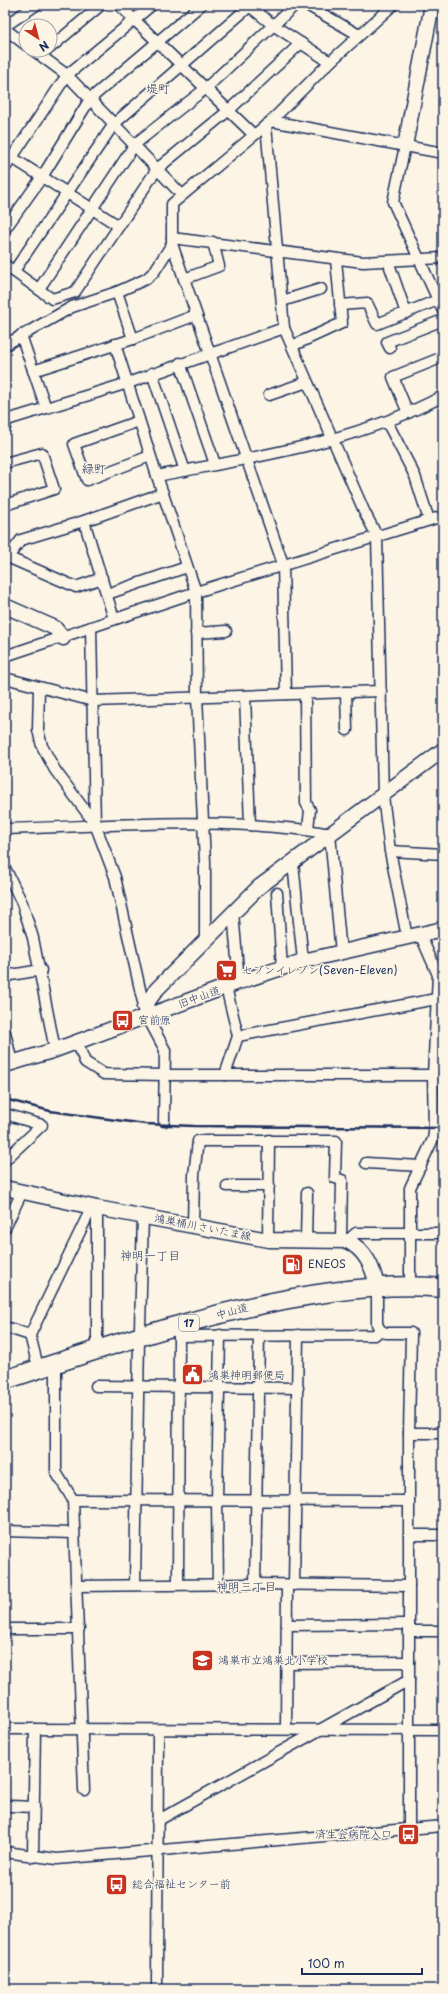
<svg xmlns="http://www.w3.org/2000/svg" width="448" height="1994" font-family="'Playpen Sans','Klee One',sans-serif">
<style>
.lines{fill:none;stroke-linecap:round;stroke-linejoin:round}
.street-casing{stroke:#1b2f5e;stroke-width:13}
.secondary-casing{stroke:#1b2f5e;stroke-width:17}
.highway-casing{stroke:#1b2f5e;stroke-width:21}
.street{stroke:#fcf5e5;stroke-width:10}
.secondary{stroke:#fcf5e5;stroke-width:14}
.highway{stroke:#fcf5e5;stroke-width:18}
.rail{stroke:#1b2f5e;stroke-width:2.5}
.labels{text-anchor:middle;stroke-width:3;stroke-linejoin:round;paint-order:stroke}
.shield{fill:#fcf5e5;stroke:#5e6a86;stroke-width:1}
.shield-label{font-size:10px;font-weight:bold;fill:#1b2f5e}
.poi-label{font-size:11px;fill:#1b2f5e;stroke:#fcf5e5;text-anchor:start}
.street-label{font-size:11px;fill:#1b2f5e;stroke:#fcf5e5}
.neighbourhood-label{font-size:12px;fill:#1b2f5e;stroke:#fcf5e5}
</style>
<rect width="100%" height="100%" fill="#fcf5e5"/>
<filter id="ink" filterUnits="userSpaceOnUse"><feTurbulence type="fractalNoise" baseFrequency=".025" numOctaves="2"/><feDisplacementMap in="SourceGraphic" scale="8" xChannelSelector="R" yChannelSelector="G"/><feConvolveMatrix kernelMatrix="1 2 1 2 8 2 1 2 1" color-interpolation-filters="sRGB"/></filter>
<g filter="url(#ink)">
<g class="lines">
<defs>
<g id="street">
<path d="M119,5L254,135"/>
<path d="M248,5L273,25L330,62"/>
<path d="M307,5L359,35"/>
<path d="M5,26L36,5"/>
<path d="M5,29L26,45"/>
<path d="M50,48L101,5"/>
<path d="M33,50L67,75L182,195"/>
<path d="M271,121L443,153"/>
<path d="M266,125L284,328L365,513L377,536L383,796L390,851L407,937"/>
<path d="M405,146L393,202L443,311"/>
<path d="M11,157L119,226"/>
<path d="M5,168L67,75L152,5"/>
<path d="M5,229L42,177L90,99L201,5"/>
<path d="M172,238L363,262L443,258"/>
<path d="M388,261L406,313"/>
<path d="M5,265L52,299L75,292L157,169L228,111L301,43"/>
<path d="M14,271L114,124L251,5"/>
<path d="M184,279L219,266L213,242"/>
<path d="M39,289L135,144L205,89L295,5"/>
<path d="M117,292L133,339"/>
<path d="M282,301L321,289"/>
<path d="M340,305L367,303L377,324L438,300"/>
<path d="M21,335L46,408"/>
<path d="M115,344L157,476L196,592L197,697L205,862V940"/>
<path d="M5,345L72,307L117,292L146,279L154,272L172,244"/>
<path d="M292,346L342,323L336,260"/>
<path d="M390,348L387,342L443,320"/>
<path d="M180,363L215,464"/>
<path d="M33,371L133,339L196,315"/>
<path d="M152,373L185,471"/>
<path d="M269,395L307,382"/>
<path d="M408,413L393,377L443,357"/>
<path d="M139,421L74,444L87,480L150,456"/>
<path d="M387,422L415,476L429,520"/>
<path d="M5,427L7,420L128,383L284,328"/>
<path d="M5,463L42,453L54,489L5,505"/>
<path d="M157,476C254,457 355,443 443,396"/>
<path d="M84,521L114,619"/>
<path d="M5,556L76,587L102,578"/>
<path d="M8,557L21,540L84,521L163,493"/>
<path d="M107,594L187,567"/>
<path d="M91,627L95,824"/>
<path d="M196,633L226,631"/>
<path d="M5,656L196,592L443,516"/>
<path d="M5,678L93,701L381,691"/>
<path d="M39,688L38,730L42,746L55,770L95,824L115,877L144,1007V1017L150,1022L165,1050L164,1121"/>
<path d="M346,692L347,730"/>
<path d="M286,694L283,564L172,244V204L271,121L330,62L393,5"/>
<path d="M305,694L306,803L310,810L308,829"/>
<path d="M245,696L250,825"/>
<path d="M5,829C86,827 167,820 248,825C276,827 303,828 330,834L341,953"/>
<path d="M390,851L443,854"/>
<path d="M293,863L303,961"/>
<path d="M5,868L22,903L33,938L55,1050"/>
<path d="M277,893L282,968"/>
<path d="M233,912L239,982"/>
<path d="M5,976L41,970"/>
<path d="M5,1032L12,1063"/>
<path d="M238,1036L436,999"/>
<path d="M77,1042L85,1062L104,1074L166,1075H433"/>
<path d="M225,1075L238,1036L226,987"/>
<path d="M5,1114L42,1125L5,1160"/>
<path d="M366,1163L421,1166"/>
<path d="M227,1186H269"/>
<path d="M97,1208V1341"/>
<path d="M193,1225L194,1175L198,1141H336L335,1178L342,1180L341,1240"/>
<path d="M5,1228L22,1192"/>
<path d="M268,1240L269,1140"/>
<path d="M306,1240L307,1193"/>
<path d="M347,1241L356,1233H443"/>
<path d="M410,1276V1188L433,1139L434,1133L433,1075L438,975L420,934"/>
<path d="M377,1286V1324L380,1330"/>
<path d="M5,1327L30,1335"/>
<path d="M140,1328L143,1216"/>
<path d="M179,1336L375,1335L380,1330L386,1333H411L409,1433V1829"/>
<path d="M36,1359L30,1335L88,1215L97,1208"/>
<path d="M56,1363V1472L73,1500L84,1790"/>
<path d="M96,1386L298,1388"/>
<path d="M409,1433H443"/>
<path d="M73,1500L409,1501"/>
<path d="M5,1531L73,1533"/>
<path d="M409,1535H443"/>
<path d="M178,1584L179,1330"/>
<path d="M218,1584L217,1500L220,1335"/>
<path d="M255,1584L259,1335"/>
<path d="M135,1585L139,1338"/>
<path d="M294,1585L298,1335"/>
<path d="M77,1586L255,1584L409,1586"/>
<path d="M287,1625L409,1624"/>
<path d="M5,1629H79"/>
<path d="M409,1631H443"/>
<path d="M287,1663L409,1662"/>
<path d="M5,1729L443,1730"/>
<path d="M286,1729L287,1585"/>
<path d="M10,1806L34,1807"/>
<path d="M157,1821L409,1680"/>
<path d="M5,1852L57,1859L443,1826"/>
<path d="M33,1857L35,1729"/>
<path d="M157,1989L158,1730"/>
</g>
<g id="secondary">
<path d="M405,146L432,5"/>
<path d="M5,606L55,628L63,638"/>
<path d="M144,1007L157,989L259,887L443,750"/>
<path d="M5,1065L55,1050L239,982L303,961L443,929"/>
<path d="M5,1188L97,1208L268,1240L347,1241C366,1250 373,1268 377,1286"/>
</g>
<path id="highway" d="M5,1380C112,1345 220,1307 332,1292C369,1287 405,1284 443,1288"/>
</defs>
<use href="#street" class="street-casing"/>
<use href="#secondary" class="secondary-casing"/>
<use href="#highway" class="highway-casing"/>
<use href="#street" class="street"/>
<use href="#secondary" class="secondary"/>
<use href="#highway" class="highway"/>
<path class="rail" d="M5,1099L50,1111L145,1124L194,1126L443,1128"/>
</g>
</g>
<defs>
<symbol id="supermarket-square" viewBox="-11 -11 22 22"><rect x="-9" y="-9" width="18" height="18" rx="4" fill="#c8321e" stroke="#fcf5e5"/><path d="M-6-5.5h2.5l.6 2H6L4.5 2H-2.5L-4.4-4H-6ZM-1.5 3.2a1.3 1.3 0 1 0 .1 0ZM3 3.2a1.3 1.3 0 1 0 .1 0Z" fill="#fff"/></symbol>
<symbol id="bus-square" viewBox="-11 -11 22 22"><rect x="-9" y="-9" width="18" height="18" rx="4" fill="#c8321e" stroke="#fcf5e5"/><path d="M-5-6H5V4H4V6H2V4H-2V6H-4V4H-5ZM-3.5-4V0h7V-4ZM-3.5 1.2v1.5H-2V1.2ZM2 1.2v1.5H3.5V1.2Z" fill="#fff"/></symbol>
<symbol id="fuel-square" viewBox="-11 -11 22 22"><rect x="-9" y="-9" width="18" height="18" rx="4" fill="#c8321e" stroke="#fcf5e5"/><path d="M-5.5-6h7V0h2V4h1.3V-2.5L3-4.5l.8-.8L6-3V5H2.5V1h-1V6h-7ZM-4.2-4.7v3.2H.2V-4.7Z" fill="#fff"/></symbol>
<symbol id="civic-square" viewBox="-11 -11 22 22"><rect x="-9" y="-9" width="18" height="18" rx="4" fill="#c8321e" stroke="#fcf5e5"/><path d="M-.6-6.5H3V-4.5H.6V-3L4-1V1h2V6H-6V1h2V-1L-.6-3ZM-1.2 2.5V6h2.4V2.5Z" fill="#fff"/></symbol>
<symbol id="school-square" viewBox="-11 -11 22 22"><rect x="-9" y="-9" width="18" height="18" rx="4" fill="#c8321e" stroke="#fcf5e5"/><path d="M0-5L7-2L0 1L-7-2ZM-4 1L0 2.5L4 1V4Q0 6-4 4Z" fill="#fff"/></symbol>
</defs>
<g fill-rule="evenodd">
<use href="#supermarket-square" x="214" y="958" width="25" height="25"/>
<use href="#bus-square" x="110" y="1008" width="25" height="25"/>
<use href="#fuel-square" x="280" y="1252" width="25" height="25"/>
<use href="#civic-square" x="180" y="1362" width="25" height="25"/>
<use href="#school-square" x="190" y="1648" width="25" height="25"/>
<use href="#bus-square" x="396" y="1822" width="25" height="25"/>
<use href="#bus-square" x="104" y="1872" width="25" height="25"/>
</g>
<g class="labels">
<rect class="shield" x="179" y="1315" width="20" height="16" rx="3"/>
<g class="shield-label">
<text x="189" y="1327">17</text>
</g>
<g class="poi-label">
<text x="242" y="974">セブンイレブン(Seven-Eleven)</text>
<text x="138" y="1024">宮前原</text>
<text x="308" y="1268">ENEOS</text>
<text x="208" y="1379">鴻巣神明郵便局</text>
<text x="218" y="1664">鴻巣市立鴻巣北小学校</text>
<text x="392" y="1838" text-anchor="end">済生会病院入口</text>
<text x="132" y="1888">総合福祉センター前</text>
</g>
<g class="street-label">
<text transform="translate(199 997) rotate(-20)" y="4">旧中山道</text>
<text transform="translate(203 1227) rotate(11)" y="4">鴻巣桶川さいたま線</text>
<text transform="translate(232 1311) rotate(-15)" y="4">中山道</text>
</g>
<g class="neighbourhood-label">
<text x="158" y="93">堤町</text>
<text x="94" y="473">緑町</text>
<text x="150" y="1260">神明一丁目</text>
<text x="246" y="1591">神明三丁目</text>
</g>
</g>
<rect width="448" height="1994" fill="none" stroke="#fcf5e5" stroke-width="20"/>
<rect x="10" y="10" width="428" height="1974" fill="none" stroke="#1b2f5e" stroke-width="1.5" filter="url(#ink)"/>
<g transform="translate(38 38) rotate(144)"><circle r="19" fill="#fcf5e5" stroke="#a2a6af"/>
<path d="M0-3L7 15L0 10L-7 15Z" fill="#c8321e"/>
<text y="-6" font-size="11" font-weight="bold" text-anchor="middle" fill="#1b2f5e">N</text>
</g>
<path d="M302 1968v6h120v-6" fill="none" stroke="#1b2f5e" stroke-width="2"/>
<text x="308" y="1968" font-size="12" fill="#1b2f5e" stroke="#fcf5e5" stroke-width="3" paint-order="stroke">100 m</text>
</svg>
